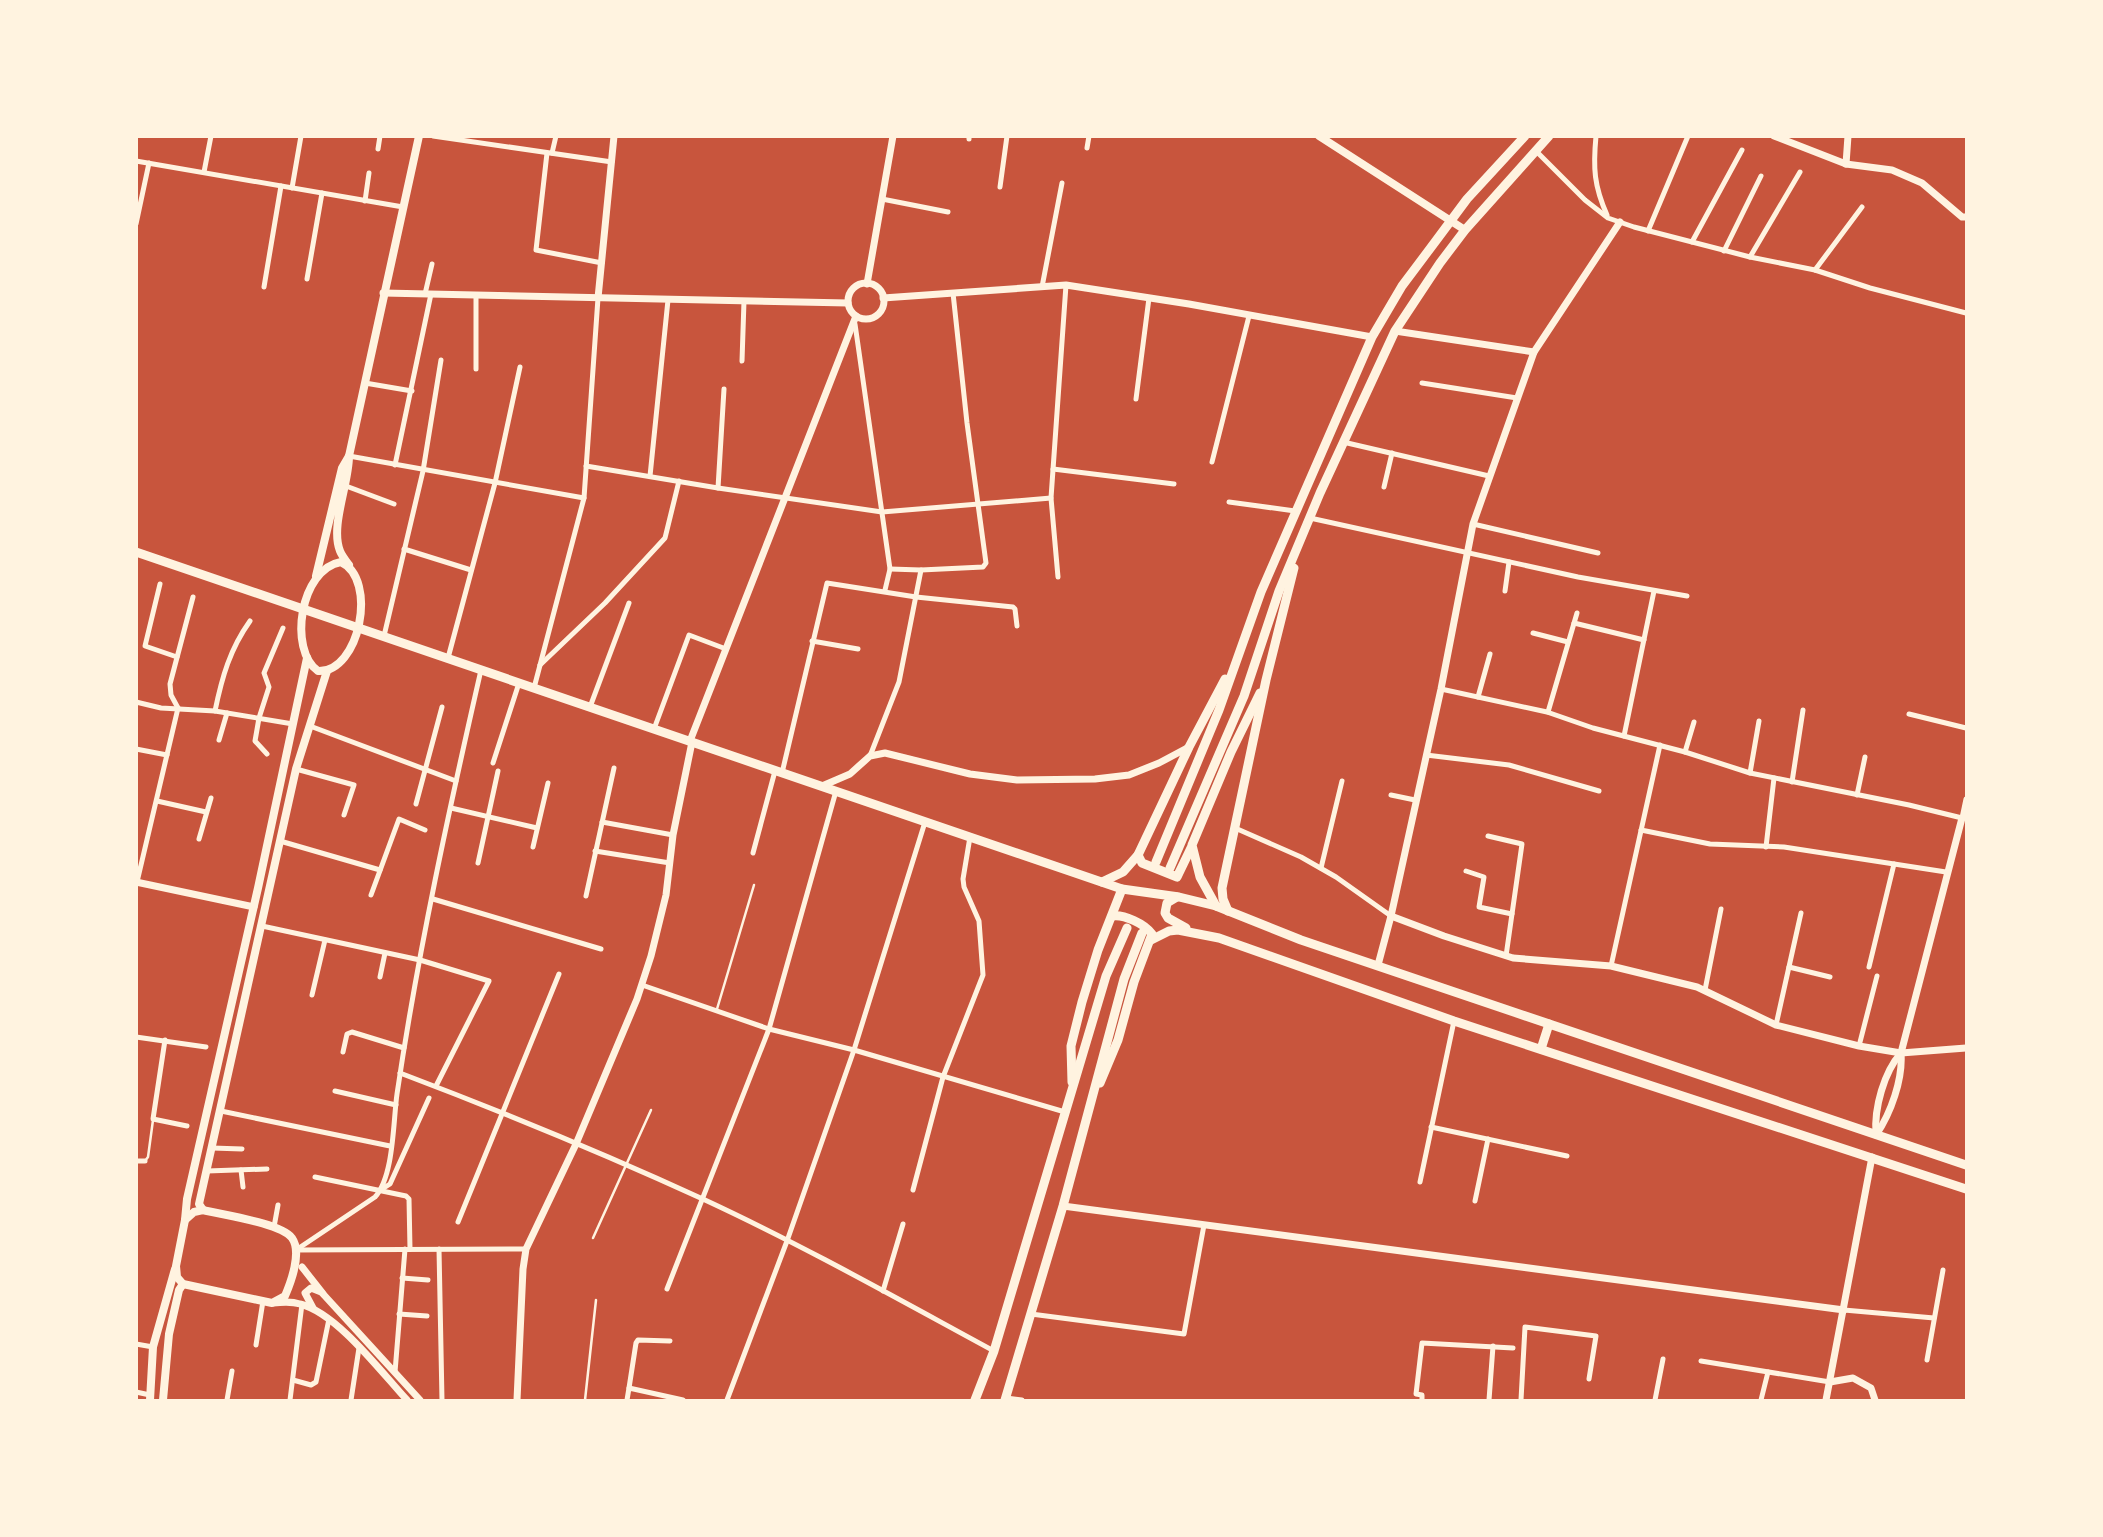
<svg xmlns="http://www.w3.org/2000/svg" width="2103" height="1537" font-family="'DM Sans',sans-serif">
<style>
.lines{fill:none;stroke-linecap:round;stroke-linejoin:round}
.service{stroke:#fff3e0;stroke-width:2.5}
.minor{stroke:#fff3e0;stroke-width:5}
.tertiary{stroke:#fff3e0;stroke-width:7}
.secondary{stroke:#fff3e0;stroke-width:8}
.primary{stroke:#fff3e0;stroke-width:9}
</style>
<rect width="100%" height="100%" fill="#c8553d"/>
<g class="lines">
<g class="service">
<path d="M717,1009L754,885"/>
<path d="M145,1161L148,1157L153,1120"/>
<path d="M593,1238L651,1110"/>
<path d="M585,1400L596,1300"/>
</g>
<g class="minor">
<path d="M433,136L612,162"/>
<path d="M1596,136C1593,168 1594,186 1607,215"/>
<path d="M969,139V136"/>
<path d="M1087,148L1089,136"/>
<path d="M378,149L380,136"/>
<path d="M1536,151L1585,200L1608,218L1634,227L1750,257L1815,270L1870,288L1966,313"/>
<path d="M547,153L536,250L602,263"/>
<path d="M552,153L556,136"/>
<path d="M136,161L403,207"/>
<path d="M204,172L211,136"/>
<path d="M1000,187L1007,136"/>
<path d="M292,188L301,136"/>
<path d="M882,199L948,212"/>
<path d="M365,201L369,173"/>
<path d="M136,224L149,163"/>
<path d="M1648,231L1688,136"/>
<path d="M1692,242L1742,150"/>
<path d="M1724,251L1761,176"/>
<path d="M1750,257L1800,172"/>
<path d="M1815,270L1862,207"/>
<path d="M307,279L322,193"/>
<path d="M264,287L281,186"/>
<path d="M1042,287L1062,183"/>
<path d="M425,294L432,264"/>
<path d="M476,295V369"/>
<path d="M855,324L890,569L885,590"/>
<path d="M742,361L744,301"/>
<path d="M365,383L412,391"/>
<path d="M1422,383L1517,398"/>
<path d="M1136,399L1149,298"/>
<path d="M1343,442L1489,476"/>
<path d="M349,456L584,498"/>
<path d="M1212,462L1249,316"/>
<path d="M395,465L431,294"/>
<path d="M586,466L718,488L882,512L1051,498"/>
<path d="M1053,469L1174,484"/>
<path d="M650,476L668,300"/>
<path d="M346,486L394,504"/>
<path d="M1384,487L1392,453"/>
<path d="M718,488L724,389"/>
<path d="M1229,502L1295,511"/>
<path d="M1310,518L1578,577L1687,596"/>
<path d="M1473,524L1598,553"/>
<path d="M404,549L471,570"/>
<path d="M890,569L921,570L983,567L986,563L967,423L953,293"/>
<path d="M1058,577L1051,498L1066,285"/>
<path d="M160,584L145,646L177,657"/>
<path d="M1505,591L1509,562"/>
<path d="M1574,623L1644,640"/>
<path d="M1533,633L1568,642"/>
<path d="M384,636L423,471L441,360"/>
<path d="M812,641L858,649"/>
<path d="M448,658L495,483L520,367"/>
<path d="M540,665L605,603L665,538L679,481"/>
<path d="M534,688L584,498L598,298"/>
<path d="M1441,689L1547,712L1593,728L1685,752L1750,773L1909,805L1962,818L1966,799"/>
<path d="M1478,697L1490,654"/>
<path d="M136,702L161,708L215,711L293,724"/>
<path d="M590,707L629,603"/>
<path d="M178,708L171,695L170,684L193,597"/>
<path d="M215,711C222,677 230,649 250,621"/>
<path d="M1548,712L1577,613"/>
<path d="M1909,714L1966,728"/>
<path d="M310,726L456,781"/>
<path d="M654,729L689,635L726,649"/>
<path d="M1624,736L1654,591"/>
<path d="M219,740L227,713"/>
<path d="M136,749L167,755"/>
<path d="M1685,752L1694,722"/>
<path d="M267,754L255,741L259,718L269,687L264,673L283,628"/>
<path d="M1426,755L1509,765L1599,791"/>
<path d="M870,756L899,682L921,570"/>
<path d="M493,763L519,683"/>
<path d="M296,769L354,785L344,815"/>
<path d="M782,773L827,583L916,597L1013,607L1015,609L1017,626"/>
<path d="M1750,773L1759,721"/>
<path d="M1792,782L1803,710"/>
<path d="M1391,795L1415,800"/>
<path d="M1857,795L1865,757"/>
<path d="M157,801L206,812"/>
<path d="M416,804L442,707"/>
<path d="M451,808L537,828"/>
<path d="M602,822L673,835"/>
<path d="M1235,828L1301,857L1336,877L1391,916"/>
<path d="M1641,830L1710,844L1784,847L1946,872"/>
<path d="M1488,836L1522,844L1506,956"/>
<path d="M199,839L211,798"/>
<path d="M280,841L380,870"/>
<path d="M533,847L548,783"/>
<path d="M1766,847L1774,778"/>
<path d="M595,851L670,863"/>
<path d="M753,853L775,771"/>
<path d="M478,863L498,771"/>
<path d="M1321,868L1342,781"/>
<path d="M1466,871L1484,877L1479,907L1512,914"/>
<path d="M137,882L178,708"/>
<path d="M371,895L399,819L425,830"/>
<path d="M586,896L614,768"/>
<path d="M433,899L601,949"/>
<path d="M262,926L420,960L489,981L436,1086"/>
<path d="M1611,966L1660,745"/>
<path d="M1789,967L1830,977"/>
<path d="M1869,967L1894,864"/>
<path d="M380,977L385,953"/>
<path d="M642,985L769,1029L854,1050L1065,1112"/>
<path d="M1705,990L1721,909"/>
<path d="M312,995L325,940"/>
<path d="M1776,1025L1801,913"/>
<path d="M136,1037L206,1047"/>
<path d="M165,1040L153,1119L187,1126"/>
<path d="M1859,1046L1877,976"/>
<path d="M343,1052L347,1034L352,1032L404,1048"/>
<path d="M400,1073C503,1112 605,1154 705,1200C804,1246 898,1299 994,1351"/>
<path d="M335,1091L396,1105"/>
<path d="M221,1111L390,1146"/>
<path d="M1431,1127L1567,1156"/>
<path d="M212,1148L242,1149"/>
<path d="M136,1161H145"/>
<path d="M241,1170L243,1187"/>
<path d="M207,1171L267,1169"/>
<path d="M315,1177L406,1196L409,1199L410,1249"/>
<path d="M1420,1182L1454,1021"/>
<path d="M382,1189L390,1184L429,1098"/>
<path d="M913,1190L943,1077L983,975L979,921L964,887L963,879L970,837"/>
<path d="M1475,1201L1488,1139"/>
<path d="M458,1222L559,974"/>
<path d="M274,1227L278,1205"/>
<path d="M439,1249L442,1400"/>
<path d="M296,1250L375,1197C394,1176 393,1122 397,1094C418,952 449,810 481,670"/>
<path d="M296,1250L526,1249"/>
<path d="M402,1278L428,1280"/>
<path d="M667,1289L769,1029L836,791"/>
<path d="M883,1291L903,1224"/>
<path d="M1844,1310L1934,1318"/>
<path d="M399,1314L427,1316"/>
<path d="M1031,1314L1184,1334L1204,1225"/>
<path d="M136,1344L153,1347"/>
<path d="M256,1345L263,1301"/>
<path d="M1927,1360L1943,1270"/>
<path d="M1701,1361L1830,1382"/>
<path d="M395,1372L405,1249"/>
<path d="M293,1380L311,1385L316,1382L329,1319"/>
<path d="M629,1388L636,1343L638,1340L670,1341"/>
<path d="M136,1392L150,1395"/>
<path d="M1006,1398L1022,1400"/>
<path d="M227,1400L232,1371"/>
<path d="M290,1400L302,1304"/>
<path d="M351,1400L359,1348"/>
<path d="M627,1400L629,1388L683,1400"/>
<path d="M727,1400L787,1241L854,1050L925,822"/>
<path d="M1422,1400V1395L1416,1394L1422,1343L1513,1348"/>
<path d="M1489,1400L1493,1346"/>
<path d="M1521,1400L1525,1327L1596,1336L1589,1379"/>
<path d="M1655,1400L1663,1359"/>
<path d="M1761,1400L1768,1372"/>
</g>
<g class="tertiary">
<path d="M1774,136L1846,164L1892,170L1922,183L1962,217H1966"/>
<path d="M1846,164L1848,136"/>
<circle cx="866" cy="301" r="18"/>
<path d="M867,284L893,136"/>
<path d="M383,293L848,303"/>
<path d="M598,298L614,136"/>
<path d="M883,298L1066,285L1189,304L1372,337"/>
<path d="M1395,331L1534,352"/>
<path d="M690,741L856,316"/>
<path d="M822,786L850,774L870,756L885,753L970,774L1017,780L1095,779L1129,775L1159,763L1189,747"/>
<path d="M136,882L254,907"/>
<path d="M1391,916L1444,936L1513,958L1611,966L1697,987L1776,1025L1859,1046L1901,1053L1966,1048"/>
<path d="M1378,965L1391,916L1441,689L1473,524L1534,352L1620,222"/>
<path d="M1876,1134C1874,1108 1884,1072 1901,1053"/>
<path d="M1876,1135C1891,1113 1903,1079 1901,1053L1962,818"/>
<path d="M1063,1206L1844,1310"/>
<path d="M302,1267L324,1295L420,1400"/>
<path d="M273,1303C282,1302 291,1301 300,1304C337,1313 381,1372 407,1400"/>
<path d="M313,1308L305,1293L311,1288L321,1292"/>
<path d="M1830,1382L1853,1378L1871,1388L1875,1400"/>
<path d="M517,1400L523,1269L526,1249L576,1144L637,999L651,956L666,895L673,835L692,742"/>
<path d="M1826,1400L1872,1157"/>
</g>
<g class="secondary">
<path d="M1319,136L1465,230"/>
<path d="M349,456L419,136"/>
<path d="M341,562C378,579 360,673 318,671C288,650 300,569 341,562Z"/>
<path d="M316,576L342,468L349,456C349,484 330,526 340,551C342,556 346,561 349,565"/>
<path d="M203,1210L199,1204L296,769L327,671"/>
<path d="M203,1210C223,1215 281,1223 292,1238C302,1252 291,1282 285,1296L272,1303L183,1284L177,1277L176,1266L185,1220L194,1212Z"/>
<path d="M185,1220L187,1199L258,888L307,658"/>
<path d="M150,1400L153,1347L175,1269"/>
<path d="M163,1400L169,1334L179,1290L183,1284"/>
</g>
<g class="primary">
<path d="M136,552L1122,889L1179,897L1216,906L1301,940L1966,1165"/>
<path d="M1138,855L1142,863L1177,877L1191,848"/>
<path d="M1156,862L1219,710L1261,592L1372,337L1402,286L1435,242L1467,199L1525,136"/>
<path d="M1170,868L1244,696L1279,591L1320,493L1395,331L1440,263L1465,230L1549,136"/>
<path d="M1102,882L1123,872L1138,855L1189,747L1225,679"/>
<path d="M1177,897L1167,903L1165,913L1168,918L1186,928"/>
<path d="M1216,906L1200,877L1192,845L1231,752L1260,693"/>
<path d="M1228,911L1223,899L1222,888L1266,680L1294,568"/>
<path d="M1151,940L1169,931L1178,930L1219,938L1454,1021L1966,1189"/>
<path d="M1541,1049L1549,1024"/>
<path d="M1072,1082L1071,1046L1082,1002L1098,950L1122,889"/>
<path d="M1100,1083L1118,1040L1134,982L1152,934C1145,924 1124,914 1112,916"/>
<path d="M975,1400L994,1351L1106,976L1127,928"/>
<path d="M1005,1400L1063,1206L1124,979L1142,933"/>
</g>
</g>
<rect width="2103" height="1537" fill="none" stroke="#fff3e0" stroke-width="276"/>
</svg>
